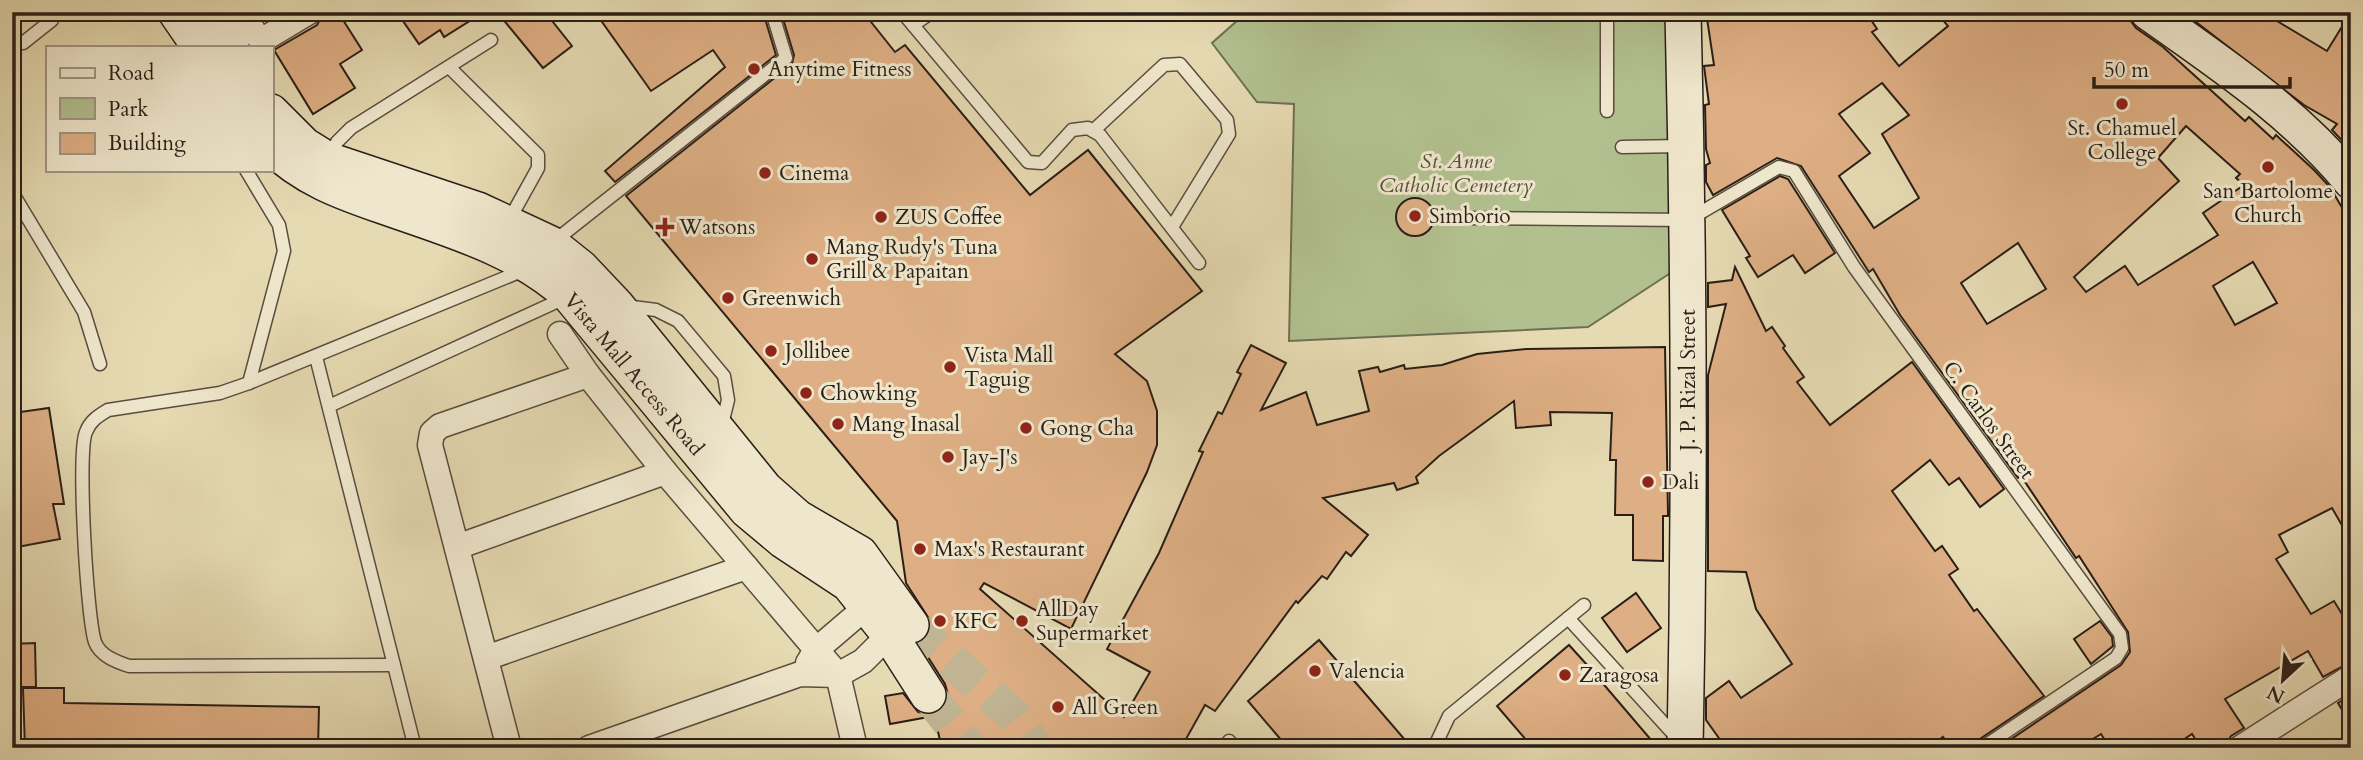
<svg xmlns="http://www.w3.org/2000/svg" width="2363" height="760" font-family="Cardo,serif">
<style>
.green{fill:#b2c08f;stroke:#6e6f53;stroke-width:2}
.building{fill:#deaf84;stroke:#2a1e17;stroke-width:2;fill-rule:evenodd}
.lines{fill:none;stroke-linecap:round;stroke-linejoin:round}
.secondary-tunnel{stroke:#c0b493;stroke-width:35;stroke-dasharray:35 18;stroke-linecap:butt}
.lane-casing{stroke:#594d3e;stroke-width:15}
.street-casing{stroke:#594d3e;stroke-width:27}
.secondary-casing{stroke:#2a1e17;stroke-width:38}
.lane{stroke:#efe7cd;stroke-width:12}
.street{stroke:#efe7cd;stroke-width:24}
.secondary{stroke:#efe7cd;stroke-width:35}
.poi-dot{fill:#8f2418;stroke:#efe7cd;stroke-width:2.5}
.labels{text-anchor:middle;stroke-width:6;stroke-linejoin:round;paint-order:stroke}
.poi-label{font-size:21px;fill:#2a1e17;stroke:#efe7cd;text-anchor:start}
.park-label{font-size:21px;font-style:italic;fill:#534f3b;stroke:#efe7cd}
.street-label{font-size:21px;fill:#2a1e17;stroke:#efe7cd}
</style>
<rect width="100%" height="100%" fill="#e6dab2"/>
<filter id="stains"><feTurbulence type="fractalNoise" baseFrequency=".00286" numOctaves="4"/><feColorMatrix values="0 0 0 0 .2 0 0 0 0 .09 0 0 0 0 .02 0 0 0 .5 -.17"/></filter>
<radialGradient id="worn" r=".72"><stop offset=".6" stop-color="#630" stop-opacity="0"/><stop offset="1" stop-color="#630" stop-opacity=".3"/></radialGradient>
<path class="green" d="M1247,12H1677L1675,270L1588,327L1289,341L1294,104L1257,102L1212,43Z"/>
<g class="building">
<path d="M324,12H338L362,50L340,64L355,88L313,114L274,50L317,25Z"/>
<path d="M416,12H484L444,37L440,30L419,44L403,21Z"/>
<path d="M497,12H545L572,46L543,68Z"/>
<path d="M595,12H763L776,55L615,182L605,171L725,67L713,50L651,91Z"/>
<path d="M781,12H863L895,52L905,45L1030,195L1088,150L1202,291L1115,354L1147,381L1157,411V445L1147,472L1071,629L984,583L980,589L1124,717L1150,672L1107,649L1159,553L1203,452L1199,451L1218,412L1222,414L1241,374L1237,372L1251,345L1286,363L1261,410L1306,392L1317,425L1369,411L1359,371L1378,367L1380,372L1404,365L1405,369L1442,365L1477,354L1527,349L1665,347L1668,513V516H1663V561L1633,560V515H1615L1616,460H1610L1612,413L1550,412L1551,425L1516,428L1514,401L1439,456L1416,477L1418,483L1397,490L1394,483L1323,498L1368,535L1351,556L1346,552L1327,579L1322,576L1298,603L1296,601L1215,711L1205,705L1181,748H942L934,716L890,724L885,696L903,693L918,712L928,715L939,712L948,695L945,684L919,643L929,634L931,622L906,583L897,521L626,196L792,64L794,55Z"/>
<path d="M1706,12H1866L1877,29L1872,32L1899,66L1948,26L1936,12H2124L2136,28L2163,47L2245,121L2249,117L2273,139L2276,135L2314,170L2330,187L2351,223V541L2332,508L2279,535L2288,552L2276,559L2311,614L2334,601L2351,629V662L2323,677L2308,651L2225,699L2244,728L2231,736L2224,748H2201L2192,734L2171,748H2110L2101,734L2078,748H1998L2121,665L2130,652L2128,632L2079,556L2076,558L2021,476L2018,478L1900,315L1873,269L1869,272L1801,166L1777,158L1713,195L1706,182V165L1710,163L1706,149L1705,105L1709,104L1704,66L1714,65ZM1882,83L1909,115L1882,134L1919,198L1874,228L1839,176L1870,153L1839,114ZM2186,126L2240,174L2236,178L2244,185L2203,213L2218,235L2138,285L2125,266L2086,292L2074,277L2179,181L2158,158ZM2018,243L2046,289L1987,324L1961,283ZM2253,262L2277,303L2235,325L2213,286Z"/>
<path d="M2183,12H2262L2327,51L2351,12V150L2332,130L2337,124L2304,105Z"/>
<path d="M1780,176L1788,179L1835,253L1805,273L1793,255L1758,277L1746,258L1750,256L1722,210Z"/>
<circle cx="1415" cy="217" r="19"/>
<path d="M1735,267L1766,331L1772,327L1785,346L1783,348L1804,377L1797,382L1830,425L1912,362L2004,489L1980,507L1959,478L1949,485L1930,460L1892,491L1935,551L1942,546L1958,569L1949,575L1974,611L1977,609L2044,696L1977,741L1973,748H1951L1943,737L1927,748H1916L1910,739L1899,748H1726L1706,720V698L1729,681L1741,698L1792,664L1756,609L1746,572L1708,571V375L1726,304L1708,307V283L1732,280Z"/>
<path d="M49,408L64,504H53L60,539L12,548V467L21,466L13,413Z"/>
<path d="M1636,593L1661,628L1627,652L1602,618Z"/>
<path d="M2100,621L2112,637L2113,646L2091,664L2074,639Z"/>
<path d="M1319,640L1412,748H1288L1248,701Z"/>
<path d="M35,643L36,687H12V644Z"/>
<path d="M1569,645L1588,666L1658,748H1533L1497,706Z"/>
<path d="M23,688H64V703L319,707L318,748H25Z"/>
<path d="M2351,695V725L2338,703Z"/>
</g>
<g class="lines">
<g class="secondary-tunnel">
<path d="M911,625L1015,717L1036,748"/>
<path d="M928,695L970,748"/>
</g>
<defs>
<g id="lane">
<path d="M902,12L1028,162L1042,163L1072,130L1088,128L1100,135L1199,263"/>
<path d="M1607,12V111"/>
<path d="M913,25L932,12"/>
<path d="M12,38L16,43H23L52,20"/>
<path d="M450,68L538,155V168L508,222"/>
<path d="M1093,131L1164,65L1180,64L1227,120L1229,134L1172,227"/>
<path d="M1622,147L1683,146"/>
<path d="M328,159L337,142L351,128L491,40"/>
<path d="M246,170L279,225L284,251L249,383"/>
<path d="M12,192L84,312L100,364"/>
<path d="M1461,218L1688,220L1779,167L1794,171L1854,267L2120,634L2122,648L2116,658L1982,748"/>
<path d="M552,243L786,58L772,12"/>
<path d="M625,306L656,310L678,321L724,376L728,400L721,428"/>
<path d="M316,357L415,748"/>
<path d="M329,406L567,297"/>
<path d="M1568,618L1678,739"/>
<path d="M394,665L129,666C117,662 100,656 95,642C87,619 77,452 86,432C90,421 98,416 108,410L220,393L249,383L524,270"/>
<path d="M1229,741L1235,748"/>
<path d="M1434,748L1449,716L1584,605"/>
</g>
<g id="street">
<path d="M243,12L255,34L264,39L309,12"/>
<path d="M560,334L588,375L665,472L838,675L855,748"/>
<path d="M457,547L665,472"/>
<path d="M486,658L746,567"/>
<path d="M808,663L816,650L878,597"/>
<path d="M509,748L430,445L432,433L440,426L588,375"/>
<path d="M589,748L800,674L838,675L863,661L900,624"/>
<path d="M2240,748L2351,677"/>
</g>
<g id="secondary">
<path d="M176,12L200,47"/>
<path d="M209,12L231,47"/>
<path d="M1683,12C1689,257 1690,503 1685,748"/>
<path d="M2148,12C2220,63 2294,112 2351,181"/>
<path d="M271,112L304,145L328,160L478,210L551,244L581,268L616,305L765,489L798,518L860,554L911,625"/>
<path d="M271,146C303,178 342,192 383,206C448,229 518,248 570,296L747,510L784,541L849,584L889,634L928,695"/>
</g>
</defs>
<use href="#lane" class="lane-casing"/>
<use href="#street" class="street-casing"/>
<use href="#secondary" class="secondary-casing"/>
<use href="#lane" class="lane"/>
<use href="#street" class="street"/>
<use href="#secondary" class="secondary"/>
</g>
<g class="poi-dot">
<circle cx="754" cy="69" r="7"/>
<circle cx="2122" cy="104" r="7"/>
<circle cx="2268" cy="167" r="7"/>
<circle cx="765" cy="173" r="7"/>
<circle cx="1415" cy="216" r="7"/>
<circle cx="881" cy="217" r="7"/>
<path d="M661.5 216.5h7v7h7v7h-7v7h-7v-7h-7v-7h7z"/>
<circle cx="812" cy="259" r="7"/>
<circle cx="728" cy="298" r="7"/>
<circle cx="771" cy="351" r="7"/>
<circle cx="950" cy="367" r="7"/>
<circle cx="806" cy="393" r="7"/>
<circle cx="838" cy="424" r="7"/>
<circle cx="1026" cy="428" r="7"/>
<circle cx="948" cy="457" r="7"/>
<circle cx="1648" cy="482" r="7"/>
<circle cx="920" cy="549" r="7"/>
<circle cx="940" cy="621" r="7"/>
<circle cx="1022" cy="621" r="7"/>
<circle cx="1315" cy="671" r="7"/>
<circle cx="1565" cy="675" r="7"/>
<circle cx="1058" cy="707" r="7"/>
</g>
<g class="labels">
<g class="poi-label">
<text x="768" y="76">Anytime Fitness</text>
<text x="2122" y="135" text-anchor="middle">St. Chamuel<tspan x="2122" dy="24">College</tspan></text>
<text x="779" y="180">Cinema</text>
<text x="2268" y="198" text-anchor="middle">San Bartolome<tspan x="2268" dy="24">Church</tspan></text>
<text x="1429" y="223">Simborio</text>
<text x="895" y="224">ZUS Coffee</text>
<text x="679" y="234">Watsons</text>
<text x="826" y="254">Mang Rudy's Tuna<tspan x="826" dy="24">Grill &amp; Papaitan</tspan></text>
<text x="742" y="305">Greenwich</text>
<text x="785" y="358">Jollibee</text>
<text x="964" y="362">Vista Mall<tspan x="964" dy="24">Taguig</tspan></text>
<text x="820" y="400">Chowking</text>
<text x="852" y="431">Mang Inasal</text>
<text x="1040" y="435">Gong Cha</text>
<text x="962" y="464">Jay-J's</text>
<text x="1662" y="489">Dali</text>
<text x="934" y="556">Max's Restaurant</text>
<text x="1036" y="616">AllDay<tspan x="1036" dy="24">Supermarket</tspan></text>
<text x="954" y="628">KFC</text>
<text x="1329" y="678">Valencia</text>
<text x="1579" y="682">Zaragosa</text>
<text x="1072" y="714">All Green</text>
</g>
<g class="park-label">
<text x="1456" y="168">St. Anne<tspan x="1456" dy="24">Catholic Cemetery</tspan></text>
</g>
<g class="street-label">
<text transform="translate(634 374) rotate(50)" y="7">Vista Mall Access Road</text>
<text transform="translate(1688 380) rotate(-90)" y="7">J. P. Rizal Street</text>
<text transform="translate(1989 420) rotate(54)" y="7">C. Carlos Street</text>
</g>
</g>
<rect width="2363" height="760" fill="none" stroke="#e6dab2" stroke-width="42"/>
<rect x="14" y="14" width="2335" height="732" fill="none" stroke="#2a1e17" stroke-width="3.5"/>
<rect x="21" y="21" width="2321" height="718" fill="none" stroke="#2a1e17" stroke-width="2"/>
<rect x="46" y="46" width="228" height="126" fill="#efe7cd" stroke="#a09784" stroke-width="2"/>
<rect x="60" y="68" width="35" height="10" fill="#efe7cd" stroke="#a09784" stroke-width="2"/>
<text x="108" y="80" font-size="21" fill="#2a1e17">Road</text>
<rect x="60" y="98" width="35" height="21" fill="#b2c08f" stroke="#a09784" stroke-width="2"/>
<text x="108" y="116" font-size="21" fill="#2a1e17">Park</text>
<rect x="60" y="133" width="35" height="21" fill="#deaf84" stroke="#a09784" stroke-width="2"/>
<text x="108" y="150" font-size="21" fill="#2a1e17">Building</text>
<g transform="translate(2283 680) rotate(206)" stroke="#efe7cd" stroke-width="5" paint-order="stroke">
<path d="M0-5L12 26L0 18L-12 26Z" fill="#2a1e17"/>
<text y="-10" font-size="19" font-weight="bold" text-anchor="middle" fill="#2a1e17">N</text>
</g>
<path d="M2094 77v10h196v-10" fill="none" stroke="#2a1e17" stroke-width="3.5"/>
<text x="2104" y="77" font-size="21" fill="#2a1e17" stroke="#efe7cd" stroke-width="5" paint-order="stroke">50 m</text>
<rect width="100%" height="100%" filter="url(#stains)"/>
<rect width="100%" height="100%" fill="url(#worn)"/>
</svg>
